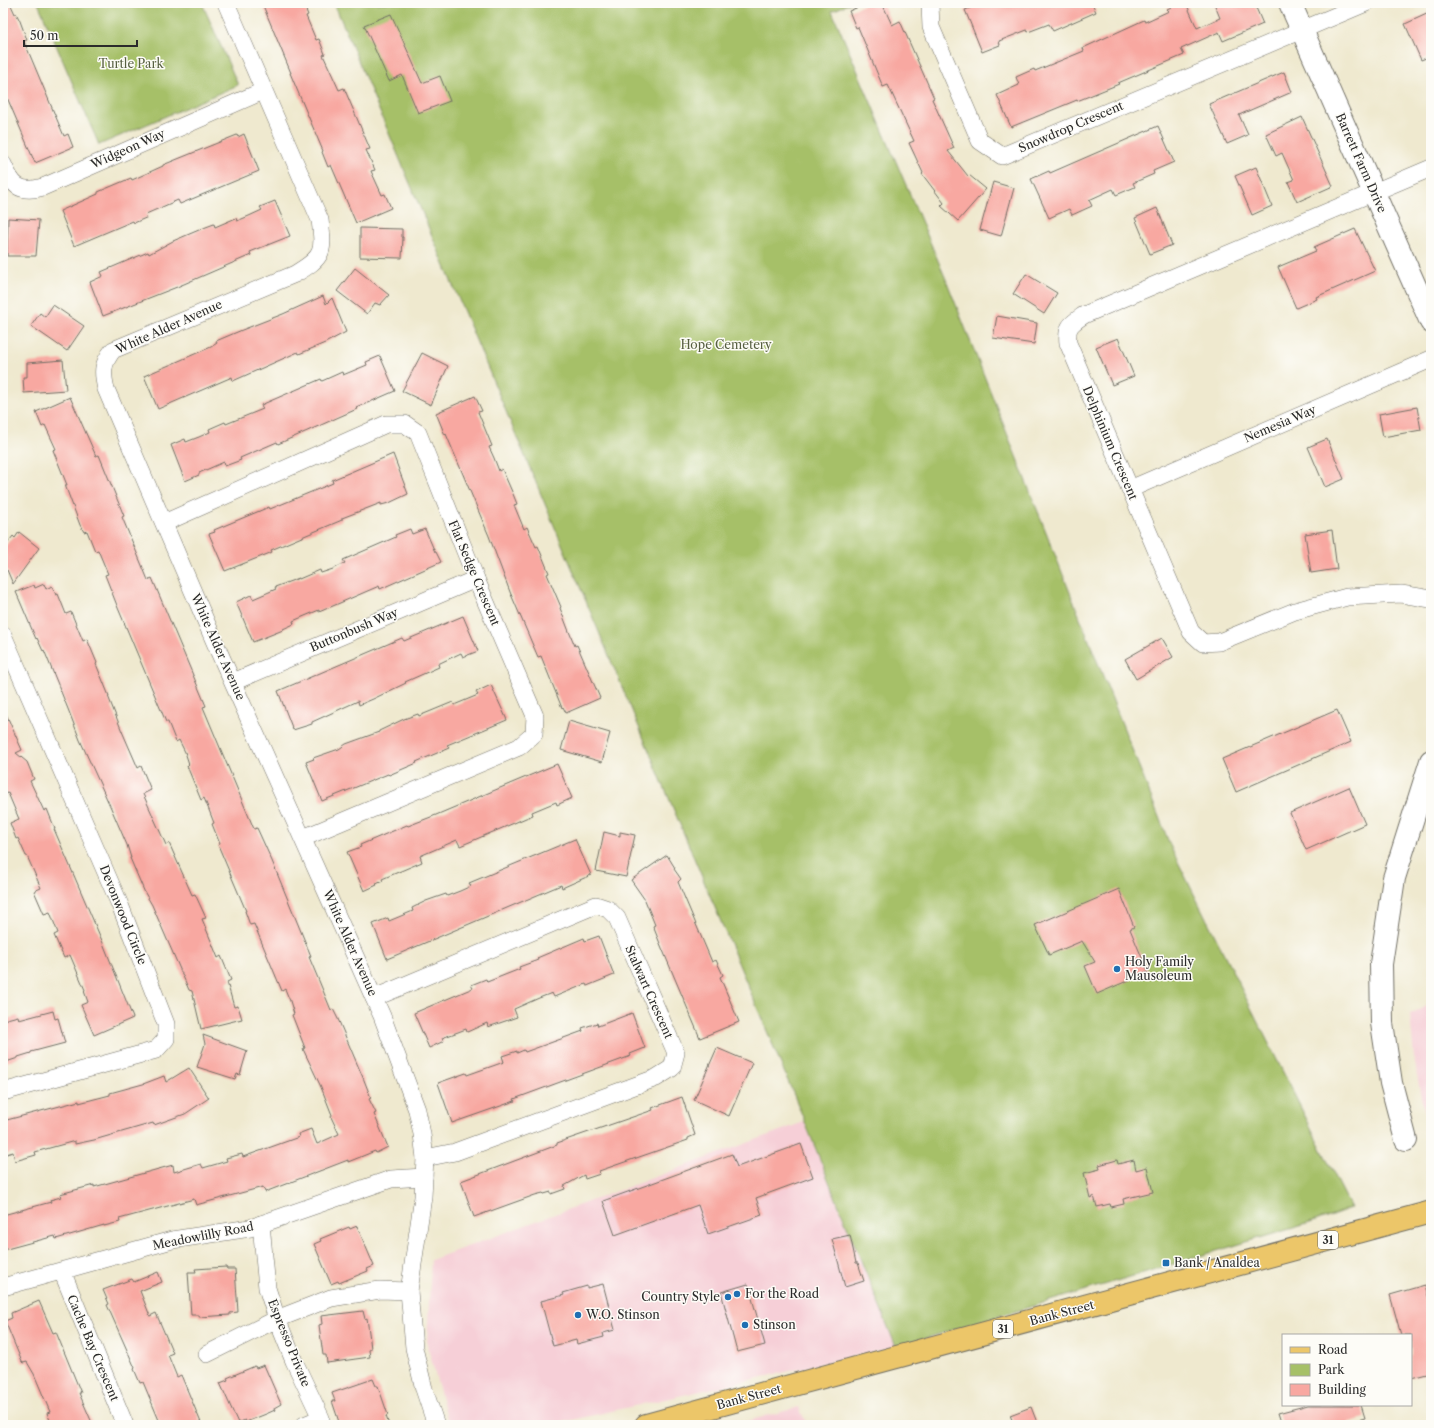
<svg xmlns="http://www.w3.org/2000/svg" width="1434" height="1428" font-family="'Libre Caslon Text',serif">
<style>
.built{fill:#f6cfd7}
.green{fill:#a6c067;stroke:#687649}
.building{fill:#f8a8a1}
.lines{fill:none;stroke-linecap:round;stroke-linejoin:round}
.minor-casing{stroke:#706e64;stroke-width:18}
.tertiary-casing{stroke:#706e64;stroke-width:24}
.primary-casing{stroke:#706e64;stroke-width:24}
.minor{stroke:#fff;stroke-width:17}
.tertiary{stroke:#fff;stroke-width:22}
.primary{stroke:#ecc669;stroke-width:22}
.poi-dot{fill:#1f6fb2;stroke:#fdfcf7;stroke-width:1.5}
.labels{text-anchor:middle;stroke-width:3;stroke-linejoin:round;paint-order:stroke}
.shield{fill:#fdfcf7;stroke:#6a6a68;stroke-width:1}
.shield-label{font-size:11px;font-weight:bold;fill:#2b2b2b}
.park-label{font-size:12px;fill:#565f40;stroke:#fdfcf7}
.street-label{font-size:12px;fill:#2b2b2b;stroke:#fdfcf7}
.poi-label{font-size:12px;fill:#2b2b2b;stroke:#fdfcf7;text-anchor:start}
</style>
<rect width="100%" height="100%" fill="#fdfcf7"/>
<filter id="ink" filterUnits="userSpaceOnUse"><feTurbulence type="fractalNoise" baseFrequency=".025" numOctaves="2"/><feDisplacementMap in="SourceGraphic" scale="8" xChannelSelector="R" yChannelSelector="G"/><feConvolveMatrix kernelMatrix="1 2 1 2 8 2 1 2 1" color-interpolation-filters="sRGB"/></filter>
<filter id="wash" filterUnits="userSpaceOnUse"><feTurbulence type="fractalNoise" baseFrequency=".012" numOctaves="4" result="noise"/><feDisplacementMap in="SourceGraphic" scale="16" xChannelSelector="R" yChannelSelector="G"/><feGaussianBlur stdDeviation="0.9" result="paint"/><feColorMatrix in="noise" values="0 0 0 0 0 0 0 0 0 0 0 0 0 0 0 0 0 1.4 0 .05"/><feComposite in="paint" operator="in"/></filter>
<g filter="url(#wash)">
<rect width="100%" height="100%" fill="#efe9cf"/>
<g class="built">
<path d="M1431,1004V1134L1421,1097L1414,1057L1410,1015Z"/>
<path d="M804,1122L896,1347L550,1425H449L427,1344L431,1260Z"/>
<path d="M799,1407L807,1425H733Z"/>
</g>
<g class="green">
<path d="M38,3H202L238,85L99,145Z"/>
<path d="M334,3H851L832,11L945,277L1172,850L1351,1208L1310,1223L896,1347L796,1100Z"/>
</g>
<g id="blocks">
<g class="building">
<path d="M3,3H10L15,14L16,13L20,21L27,40L24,41L55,115L64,136L68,134L73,147L35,163L3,88Z"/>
<path d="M262,3H303L308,15L306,16L316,40L319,39L325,54L323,55L339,90L344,88L350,102L370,149L366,150L375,170L371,171L382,195L385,194L391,208L356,223L331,165L328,167L322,152L323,151L290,73H291Z"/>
<path d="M868,3H882L892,25L900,21L934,98L932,99L954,148L948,151L968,176L969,175L986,189L958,221L941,206L944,203L922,174L923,173L909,143L914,141L888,85L883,87L858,27L856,28L849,11Z"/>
<path d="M983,3H1092L1096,12L1053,31L1049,24L1028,32L1027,30L999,41L1000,45L982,52L965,10Z"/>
<path d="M1180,3H1186L1197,28L1220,18L1214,3H1254L1263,24L1223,41L1219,32L1181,49L1184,55L1118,83L1119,84L1077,101V100L1011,127L997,95L1019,85L1016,77L1034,69L1035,71L1084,51L1083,48L1144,20L1145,22L1169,11L1167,9Z"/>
<path d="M1431,12V56L1421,60L1405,24Z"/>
<path d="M391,14L422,83L440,76L450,101L418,113L402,75L389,81L364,25Z"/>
<path d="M1284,72L1292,92L1239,115L1248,135L1227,144L1209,104Z"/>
<path d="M1302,117L1333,186L1297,202L1288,182L1294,180L1282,153L1276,156L1266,134Z"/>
<path d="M1158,126L1174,162L1153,171L1154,174L1133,183L1135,187L1116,195L1113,189L1089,200L1092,206L1072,215L1069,209L1049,218L1031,179L1049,171L1050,173Z"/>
<path d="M244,134L259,171L180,204L178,200L146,214L148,217L134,223L133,221L74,246L60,211L98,194V192L131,178L132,180L163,166V165L237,135L238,137Z"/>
<path d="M1256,167L1272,206L1252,215L1235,176Z"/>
<path d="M993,182L1014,188L1001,236L980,230Z"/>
<path d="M275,201L290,236L250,252L251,255L177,287L103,316L90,282L103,276L101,272L148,252L149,254L173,241L206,227L214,224L215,227L236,218L237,221L249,216L262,210L260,207Z"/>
<path d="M1157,208L1172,245L1150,254L1135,218Z"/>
<path d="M8,218L39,220L36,256H7Z"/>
<path d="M360,228L402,229V237H403L402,258L360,257Z"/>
<path d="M1355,229L1375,271L1316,297L1317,299L1296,308L1278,267L1316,251L1314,247Z"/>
<path d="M355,268L389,295L380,305L375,303L367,314L337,291Z"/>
<path d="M1026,274L1057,293L1044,314L1013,294Z"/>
<path d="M323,296L326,304L332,298L346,332L325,343L299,354L298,352L233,381L232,377L158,409L144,376L211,347L217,343L216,341L242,330L283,314Z"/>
<path d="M53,305L84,326L67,351L31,326L40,313L45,317Z"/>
<path d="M997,316L1037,323L1034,344L993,338Z"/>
<path d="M1118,338L1134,376L1112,385L1096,347Z"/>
<path d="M422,353L448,366L431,405L402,391Z"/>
<path d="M380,356L395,391L356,408L357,409L278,444L277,442L240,458L241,460L225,466L224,462L199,473V475L185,481L171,445L185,439L186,442L199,437L210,432L209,429L225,422L226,424L263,409L261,405L321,379L322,381L342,372L343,375L367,365L366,362Z"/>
<path d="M63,360L66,390L24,393L23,377H27V363Z"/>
<path d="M475,396L482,411L478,412L492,446L489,447L494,458L499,471L502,469L513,494L517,504L514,505L524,529L527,527L536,547L538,546L549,573L547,574L561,607L560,608L568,629L575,646L577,645L600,698L566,713L563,707L562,708L541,656L538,657L510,592L489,536L446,434L445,435L436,413Z"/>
<path d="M70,397L96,456L99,455L124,516L122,517L148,580L152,578L206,706L203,707L254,829L257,828L272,861L311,956L309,957L317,976L331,1010L333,1009L338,1019L364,1080L371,1098L369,1099L376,1113L374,1114L388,1147L376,1153L375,1151L348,1162V1160L265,1192L263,1187L196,1205L194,1199L119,1219L120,1222L104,1226V1225L56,1239L55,1236L3,1250V1215L51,1202L50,1200L61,1197L60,1194L94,1185V1187L173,1165L174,1172L201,1164L203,1168L227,1161L226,1158L242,1154L243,1157L299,1137L298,1134L311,1129L317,1144L339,1134L331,1117L332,1115L321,1087L303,1049L305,1048L292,1015L294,1014L290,1001L285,989L282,991L254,924L250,925L245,911H246L218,845L220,844L212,824L214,823L209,810L204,798L201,800L187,766L189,764L185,752L179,740L176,742L168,722H166L118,608L105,575L108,574L98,550L95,551L87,531L84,532L80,525L65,485H67L53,450L56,449L45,425L42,427L36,412Z"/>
<path d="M1417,407L1421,430L1383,437L1379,414Z"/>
<path d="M1327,439L1344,479L1325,487L1308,447Z"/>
<path d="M393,454L408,494L389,503L381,505V503L342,518V520L271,550L272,552L270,553L225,571L209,534L215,532L214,530L269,507L270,509L333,483L332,480Z"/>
<path d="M410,529L412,534L425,529L435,552H436L441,562L380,589L379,586L319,612V610L293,621L294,624L283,629V630L253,642L236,602L251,595L253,599L276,589L275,587L299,578V579L320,570L321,573L333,569L345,563L343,560L396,537L395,535Z"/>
<path d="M1332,530L1337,569L1311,573L1305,534Z"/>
<path d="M19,532L39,548L13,584L7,570L3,574V549L13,536L15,538Z"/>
<path d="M44,584L46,589L52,586L56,595L58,594L66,614L71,612L83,641L87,639L97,663L96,664L109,696H108L121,729L138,768L141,766L151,790L143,794L166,845L169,843L192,895L195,894L206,918L202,919L218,958L221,956L231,980L227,982L234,1007L238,1006L242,1019L201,1029L192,991L189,990L152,905L145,893L130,858H131L127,845L111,808L80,740L68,709L44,650L43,651L37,638L36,639L16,592L34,585L35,588Z"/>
<path d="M463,616L478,651L463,657L461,653L438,664L439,667L405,682L406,683L373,699L359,705L358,701L312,722V724L293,730L278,691L402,638L404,641Z"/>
<path d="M1162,638L1173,657L1136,679L1125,659Z"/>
<path d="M491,685L507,720L447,745L449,748L416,762L417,763L389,775L388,774L322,801L306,762L314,759L313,758L339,749L346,744L379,732V731L404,719L418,714L419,716L453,702L454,705L478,695L476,692Z"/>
<path d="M3,707L22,750L16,753L27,762L34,779L30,781L44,811L47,809L55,829H54L103,943L133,1018L94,1035L81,1005L88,1002L84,991L85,990L70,955L64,958L54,935L58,933L50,912L44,914L34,891L41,888L27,856H26L18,838L16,839L10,823L19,819L8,793L3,795Z"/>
<path d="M1337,710L1351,742L1236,792L1222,759Z"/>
<path d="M569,721L610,733L602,762L561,750Z"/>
<path d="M557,764L572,798L557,805L556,802L532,812L533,815L460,846L457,840L420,856L422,862L382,879L383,881L376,884L377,885L364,891L347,852L361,847L360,845L407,825L408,826L436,815Z"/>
<path d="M1349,787L1365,824L1306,850L1290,813Z"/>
<path d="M604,832L620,836V832L635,835L626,877L596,871Z"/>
<path d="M575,839L591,875L562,888L561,885L387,959L373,924L388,918L389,921L413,911L412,908L426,901L446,894L447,896L460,891L471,886L469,883Z"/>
<path d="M667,855L675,868L674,869L681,879L678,882L712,962L716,960L723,975L720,977L739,1022L700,1038L659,941L653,926L655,925L645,900L631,880Z"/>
<path d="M1119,889L1134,927L1130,929L1148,972L1097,994L1085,966L1095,962L1082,941L1049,955L1035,925Z"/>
<path d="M599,936L614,975L587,986L586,984L554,997L552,993L539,998L514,1009L517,1017L488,1027L487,1023L467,1032L466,1029L442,1038L444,1041L429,1048L414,1013L473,988L471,985L486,979L487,982L520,969L519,967L538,960L537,958L584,938L585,941Z"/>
<path d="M53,1011L55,1019L58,1018L65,1043L31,1052V1053L18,1057V1058L3,1063V1020L18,1016L19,1020Z"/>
<path d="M632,1013L645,1048L630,1054L631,1056L514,1099L515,1101L452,1123L438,1083L466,1073L467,1075L504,1062L502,1056L517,1051V1053L524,1050L525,1052L583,1031L582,1028L597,1023L598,1026Z"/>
<path d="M203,1035L247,1051L240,1075L237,1074L235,1079L197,1067L205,1044Z"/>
<path d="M717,1048L752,1063L729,1116L694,1100Z"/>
<path d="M189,1068L209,1098L185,1114L154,1125L153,1123L94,1140L75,1144V1141L35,1152L36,1155L15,1161L13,1152L3,1155V1121L79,1101V1103L110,1095V1093L143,1084L164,1076L166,1082Z"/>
<path d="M682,1097L695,1135L688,1138V1140L599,1171L600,1174L585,1179L584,1175L564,1186L565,1189L551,1194V1192L544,1194L543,1193L535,1195L474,1217L461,1181L557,1145V1143L653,1110L652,1108Z"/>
<path d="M801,1144L813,1177L756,1198L762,1215L708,1234L698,1205L615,1235L603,1201L732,1154L737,1167Z"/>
<path d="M1117,1160L1118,1164L1134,1160L1136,1170L1147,1167L1153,1192L1123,1199L1124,1204L1111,1207L1110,1204L1097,1207L1094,1196L1090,1198L1084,1173L1100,1169L1099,1165Z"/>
<path d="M357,1226L374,1266L367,1269L368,1271L339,1283L338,1281L331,1284L314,1244L321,1241L320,1239L349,1227L350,1229Z"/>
<path d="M850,1235L856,1263H858L864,1281L845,1287L832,1239Z"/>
<path d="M226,1267L227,1269H235L238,1312L230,1313V1315L199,1317V1315H191L188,1272H196L195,1269Z"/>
<path d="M158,1272L162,1282L140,1291L150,1316L156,1313L173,1353L168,1355L177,1377L181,1375L202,1425H161L143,1382L140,1383L134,1369L135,1368L107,1305L109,1304L103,1290L132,1279L134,1282Z"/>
<path d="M603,1284L615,1330L603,1333L604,1337L577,1344L576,1340L553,1346L541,1301L564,1295L563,1293L587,1286V1288Z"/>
<path d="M748,1284L765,1345L737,1352L721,1292Z"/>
<path d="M1425,1285L1431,1307V1373L1411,1378V1335H1401L1390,1295Z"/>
<path d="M39,1301L53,1333L56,1332L81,1393H79L93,1425H52L47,1413L50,1412L34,1374L27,1362L23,1363L22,1362L5,1321L12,1318L11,1313Z"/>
<path d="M363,1311L365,1319L367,1318L370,1340L371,1349L369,1350L370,1357L327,1363L326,1355H323L319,1325L322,1324L321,1316Z"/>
<path d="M264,1365L281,1404L274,1408L275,1410L266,1414L246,1422L245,1420L238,1423L220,1383L228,1380L227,1378L255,1366L256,1368Z"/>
<path d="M373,1379L376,1386H378L388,1415L386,1416L389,1425H340L332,1401H335L332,1393Z"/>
<path d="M1308,1405H1361L1365,1418L1339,1425H1282L1278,1413Z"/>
<path d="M1031,1407L1038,1425H1014L1010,1415Z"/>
</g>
</g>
</g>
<g filter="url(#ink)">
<use href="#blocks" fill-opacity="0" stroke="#706e64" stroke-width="1"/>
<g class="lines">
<defs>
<g id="minor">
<path d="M226,3L320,220C324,252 324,257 295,274L113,350C102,364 102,372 106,389L219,652L382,1016L417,1110L422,1134L425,1158L424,1177L423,1197L409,1291L414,1348L424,1389L436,1425"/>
<path d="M932,3L930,5L931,27L980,141L1002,156L1366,3"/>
<path d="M3,164C12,185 19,194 43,187L263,91"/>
<path d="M1431,168L1084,315C1071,324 1066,326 1068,343L1191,632L1203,643L1219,642L1295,611L1347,597L1401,594L1431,599"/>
<path d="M1130,489L1431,359"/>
<path d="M164,523L386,424H405L418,433L476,579L535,716L534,734L519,747L303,838"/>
<path d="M3,635L120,905L166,1024V1039L156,1050L3,1092"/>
<path d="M233,682L476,579"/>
<path d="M374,998L596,905L608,909L617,918L676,1053L672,1068L656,1078L455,1152L425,1158"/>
<path d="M261,1224L267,1288L277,1319L294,1361L321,1418L304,1425"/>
<path d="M62,1271L125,1425"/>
<path d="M3,1287L172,1240L250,1228L391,1179L424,1177"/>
<path d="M207,1354L277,1319L331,1298L380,1290L409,1291"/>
</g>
<g id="tertiary">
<path d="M1290,3L1431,322"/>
<path d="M1406,1140L1391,1083L1382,1023L1381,964L1394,878L1431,761"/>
</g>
<path id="primary" d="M646,1425L1431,1212"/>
</defs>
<use href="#minor" class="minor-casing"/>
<use href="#tertiary" class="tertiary-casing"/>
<use href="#primary" class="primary-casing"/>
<use href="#minor" class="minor"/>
<use href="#tertiary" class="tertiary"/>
<use href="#primary" class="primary"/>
</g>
</g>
<g class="poi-dot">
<circle cx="1117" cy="969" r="4"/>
<rect x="1162" y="1259" width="8" height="8" rx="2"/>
<circle cx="737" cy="1294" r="4"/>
<circle cx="728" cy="1297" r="4"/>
<circle cx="578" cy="1315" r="4"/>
<circle cx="745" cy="1325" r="4"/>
</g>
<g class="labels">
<g class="shield">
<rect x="1318" y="1231" width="20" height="18" rx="3"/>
<rect x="993" y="1320" width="20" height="18" rx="3"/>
</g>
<g class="shield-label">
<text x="1328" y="1244">31</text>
<text x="1003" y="1333">31</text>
</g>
<g class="park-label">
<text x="131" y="68">Turtle Park</text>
<text x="726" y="349">Hope Cemetery</text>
</g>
<g class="street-label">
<text transform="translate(1071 127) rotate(-23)" y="4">Snowdrop Crescent</text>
<text transform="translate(128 149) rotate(-24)" y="4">Widgeon Way</text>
<text transform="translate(1361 163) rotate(66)" y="4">Barrett Farm Drive</text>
<text transform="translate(169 327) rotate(-24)" y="4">White Alder Avenue</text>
<text transform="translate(1280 424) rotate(-23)" y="4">Nemesia Way</text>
<text transform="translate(1110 443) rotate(67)" y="4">Delphinium Crescent</text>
<text transform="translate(474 573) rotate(67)" y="4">Flat Sedge Crescent</text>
<text transform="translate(354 630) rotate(-23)" y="4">Buttonbush Way</text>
<text transform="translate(218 647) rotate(66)" y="4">White Alder Avenue</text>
<text transform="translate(123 915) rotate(68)" y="4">Devonwood Circle</text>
<text transform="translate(350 943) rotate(66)" y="4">White Alder Avenue</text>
<text transform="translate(649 992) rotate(66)" y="4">Stalwart Crescent</text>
<text transform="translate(203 1236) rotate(-11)" y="4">Meadowlilly Road</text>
<text transform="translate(1062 1313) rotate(-15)" y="4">Bank Street</text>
<text transform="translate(289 1343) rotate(68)" y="4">Espresso Private</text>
<text transform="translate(93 1348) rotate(67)" y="4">Cache Bay Crescent</text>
<text transform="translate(749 1397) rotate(-15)" y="4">Bank Street</text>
</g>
<g class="poi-label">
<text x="1125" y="966">Holy Family<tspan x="1125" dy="14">Mausoleum</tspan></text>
<text x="1174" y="1267">Bank / Analdea</text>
<text x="745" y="1298">For the Road</text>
<text x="720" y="1301" text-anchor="end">Country Style</text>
<text x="586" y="1319">W.O. Stinson</text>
<text x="753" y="1329">Stinson</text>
</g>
</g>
<rect width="1434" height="1428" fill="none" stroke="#fdfcf7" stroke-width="16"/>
<rect x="1282" y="1334" width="130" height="72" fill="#fdfcf7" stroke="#a9a8a5"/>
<rect x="1290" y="1347" width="20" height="6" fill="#ecc669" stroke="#a9a8a5"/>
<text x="1318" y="1354" font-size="12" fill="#2b2b2b">Road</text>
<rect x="1290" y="1364" width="20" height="12" fill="#a6c067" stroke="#a9a8a5"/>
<text x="1318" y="1374" font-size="12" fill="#2b2b2b">Park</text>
<rect x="1290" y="1384" width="20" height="12" fill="#f8a8a1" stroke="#a9a8a5"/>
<text x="1318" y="1394" font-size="12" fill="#2b2b2b">Building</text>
<path d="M24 40v6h113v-6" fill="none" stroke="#2b2b2b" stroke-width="2"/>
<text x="30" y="40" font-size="12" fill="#2b2b2b" stroke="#fdfcf7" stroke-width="3" paint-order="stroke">50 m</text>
</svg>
